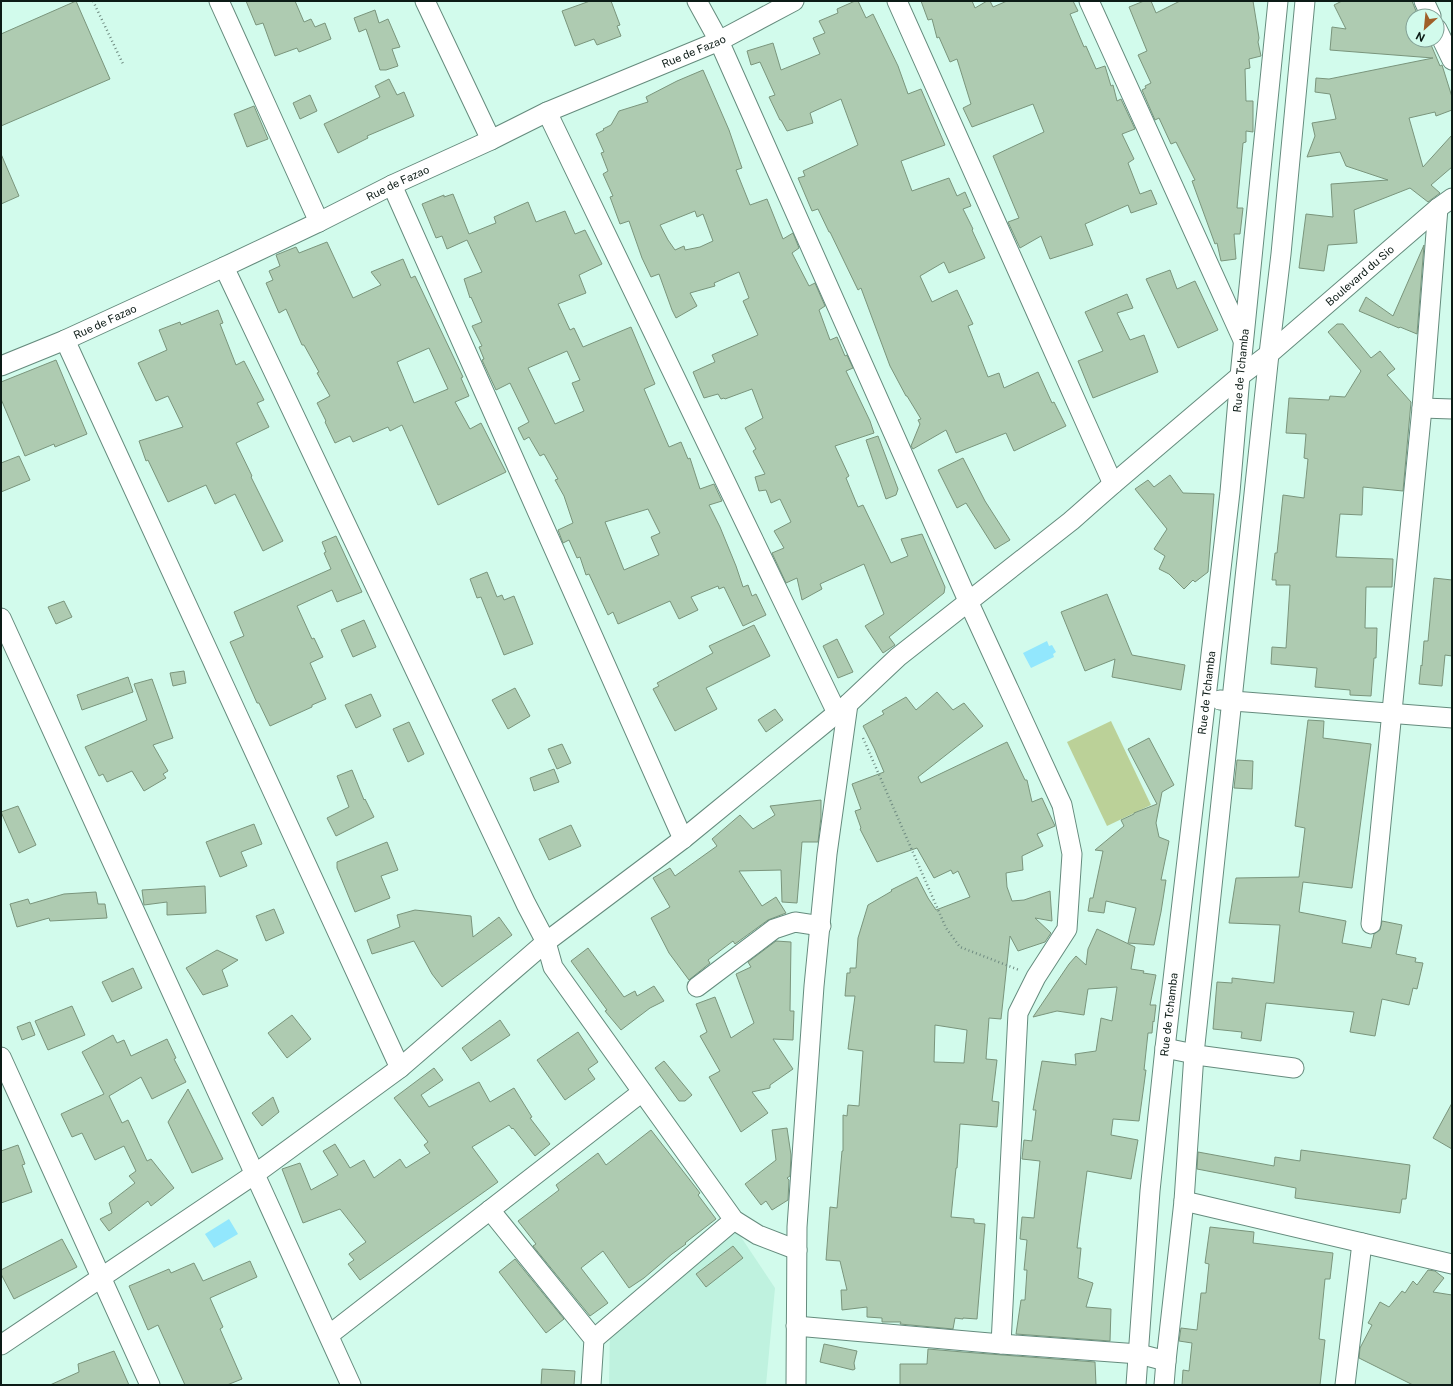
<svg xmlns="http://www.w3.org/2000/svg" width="1453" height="1386" font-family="'Public Sans',sans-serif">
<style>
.built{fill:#bff2df}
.green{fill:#bbd198}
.water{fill:#92e7fd}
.building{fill:#aecbb1;stroke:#7a957c;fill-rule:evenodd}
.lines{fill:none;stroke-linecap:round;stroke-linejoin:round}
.minor-casing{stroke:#658b7d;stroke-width:21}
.path{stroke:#6f8b81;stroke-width:2.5;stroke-dasharray:1 3;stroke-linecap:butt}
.minor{stroke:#fff;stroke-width:19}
.labels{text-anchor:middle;stroke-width:3;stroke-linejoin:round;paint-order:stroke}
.street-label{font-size:11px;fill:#0c1b16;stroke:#d2fbec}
</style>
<rect width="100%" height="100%" fill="#d2fbec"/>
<path class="built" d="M733,1225L775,1288L766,1385H609L610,1330Z"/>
<path class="green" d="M1111,721L1151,805L1107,826L1067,742Z"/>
<g class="water">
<path d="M1047,641L1049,646L1052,645L1056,652L1053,654L1054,657L1031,668L1023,653Z"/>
<path d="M229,1219L238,1234L214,1248L205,1234Z"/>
</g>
<g class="building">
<path d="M76,1L110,79L1,126V34Z"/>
<path d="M246,1H295L304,22L311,19L315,27L325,23L331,39L299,52L297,48L275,56L263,23L256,25Z"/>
<path d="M590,1H611L620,25L617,26L621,36L597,45L594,39L575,46L562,11Z"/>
<path d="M855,1H858L866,18L873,14L898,66L908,94L921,89L945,145L901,161L912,191L949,178L957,196L965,192L971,206L963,209L973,229L972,230L985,258L949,273L944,262L920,276L932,302L957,290L973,324L968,326L988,377L999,373L1004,388L1038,372L1052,403L1054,402L1066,426L1014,451L1006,433L956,453L946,430L913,449L911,446L920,424L918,420L921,419L907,396H906L890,366L861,288L858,290L830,232H829L818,209L812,211L798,178L805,176L803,171L858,145L841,99L810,113L813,123L787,131L781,120H780L769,97L775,95L760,62L751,65L747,51L773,43L781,70L820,54L813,38L825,33L819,21L838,13L837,9Z"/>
<path d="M921,1H972L975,8L987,1H990L993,7L1007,1H1073L1078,11L1070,14L1084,47L1086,46L1096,69L1105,66L1111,86L1113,85L1117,101L1121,99L1135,129L1122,134L1134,159L1128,163L1140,194L1151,190L1157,204L1131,213L1128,205L1085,224L1093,245L1050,259L1041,236L1020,248L1008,222L1019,218L993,156L1044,132L1033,104L972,127L963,108L971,104L957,59L950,62L939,37L937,38L932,19L928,20Z"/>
<path d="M1144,1H1151L1156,13L1180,1H1253L1259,38L1258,42L1261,56L1249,59L1250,68L1245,69L1246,101H1253V132L1246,131V142L1243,143L1237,208H1243L1240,234H1234L1236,259L1221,261L1217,243L1215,244L1192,181L1195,180L1176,142L1171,144L1159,118L1155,120L1142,90L1146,88L1145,86L1151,83L1138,55L1147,51L1129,7Z"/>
<path d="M1342,1H1412L1418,16H1413V40H1429L1440,66L1442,65L1452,97V110L1436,116L1435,112L1409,118L1423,167L1452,135V167L1431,185L1440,193L1428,202L1410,188L1354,210L1357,243L1328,245L1324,271L1299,268L1306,214L1333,217L1331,184L1388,180L1346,166L1340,152L1307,157L1315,136L1312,123L1336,119L1330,94L1315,92L1316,78L1329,79L1433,58L1330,50L1332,27L1346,29L1334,5Z"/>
<path d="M375,10L379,23L388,19L400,47L392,49L398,66L386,70H380L366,29L359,32L354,18Z"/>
<path d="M703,70L729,130L742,168L736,170L750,205L767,199L783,239L793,233L799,248L792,253L809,286L815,283L825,306L819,310L830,340L837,337L845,356L847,355L853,368L846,371L870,421L874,433L835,446L849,476L846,478L858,507L863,505L891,563L908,556L901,539L922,534L945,587L944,593L889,637L895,645L883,653L865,626L884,614L864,564L820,584L822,589L802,600L797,578L786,583L772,553L784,548L774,531L791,522L780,499L771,503L766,490L759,491L755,477L765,474L753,451L756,449L745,428L763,418L752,389L725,399L724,398L721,399L718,394L704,398L693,372L715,362L712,355L758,335L743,301L749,298L739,272L714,283L715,286L690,293L697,306L676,318L672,310L659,274L651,277L642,258L629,221L620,224L610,197L613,196L603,174L608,171L601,153L604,152L596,134L604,130L603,129L611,125L619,111L648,102L646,97L677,81ZM695,211L697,217L703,214L713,241L700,247L685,250L684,246L675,250L668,240L660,225Z"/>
<path d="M389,79L397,95L404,92L414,116L367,136L368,138L338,153L324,124L380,97L375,86Z"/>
<path d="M310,95L317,111L300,119L293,103Z"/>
<path d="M254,106L268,139L247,147L234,114Z"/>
<path d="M1,154L19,196L1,204Z"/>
<path d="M453,194L469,234L496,223L494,217L528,202L536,222L565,211L575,234L585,230L602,264L579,275L586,293L558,304L570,330L574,328L583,347L631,327L655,384L644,389L669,447L681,442L688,459L690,458L700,489L714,484L722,501L709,505L720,527L736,566L743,587L748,585L752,596L756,594L766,615L743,626L724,587L719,589L718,586L691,597L698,610L679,619L670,601L618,624L613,612L608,615L589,574L586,575L580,557L577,558L569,540L563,543L558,530L573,523L564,496L555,480L558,479L544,454L540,456L529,437L524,440L518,428L529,422L510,383L496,390L482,360L484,359L479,347L482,346L472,326L482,322L471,297L470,298L464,279L482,272L467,240L447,249L442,236L436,238L422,204L444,195V197ZM567,351L580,380L572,383L584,411L555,424L528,368ZM648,509L660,533L651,537L659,555L624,570L605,522Z"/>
<path d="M327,242L353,298L381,285L371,272L403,259L411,278L415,276L463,377L461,378L469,396L455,402L470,429L481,423L506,472L438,505L402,425L390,431L388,427L353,442L350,436L335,443L325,422L326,421L317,403L330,396L317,373L319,372L304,345H302L286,309L279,313L266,283L273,280L269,271L280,266L276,255L296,247L299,253ZM429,348L448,389L414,403L397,362Z"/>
<path d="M1424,245L1417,334L1400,327L1399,328L1359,311L1366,297L1393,316Z"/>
<path d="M1170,270L1177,289L1195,281L1218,330L1178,348L1146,279Z"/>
<path d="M1127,294L1133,308L1117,313L1130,340L1144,335L1158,372L1093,398L1078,361L1103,351L1085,312Z"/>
<path d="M218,310L223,323L220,324L236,365L244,361L264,400L257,403L269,427L236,443L252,476L251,477L283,541L263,551L235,494L215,504L206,485L168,502L148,460L146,461L139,441L183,427L168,396L156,401L138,363L167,350L159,330L180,322L181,325Z"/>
<path d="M1337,324H1343L1371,358L1380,351L1395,369L1387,375L1411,402L1403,491L1363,487L1362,515L1340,514L1336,557L1393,559L1392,587H1366L1365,628H1377L1376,658H1374L1371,696L1350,695V690L1315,687L1317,668L1271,664L1272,647L1286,648L1290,585H1276V580H1272L1275,553H1277L1283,495L1304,498L1308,459L1304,458L1306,434L1286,433L1289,398L1329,400L1330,396L1345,397L1361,371L1328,332Z"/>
<path d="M56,360L87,434L55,447L54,444L25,456L1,399V382Z"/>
<path d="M878,436L898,489L896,495L886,499L866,440Z"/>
<path d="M19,456L30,480L1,492V463Z"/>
<path d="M963,458L985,501L1010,540L995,549L966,503L957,508L938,470Z"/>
<path d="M1170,475L1183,493L1214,494L1208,572L1195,582L1193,580L1184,589L1169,574L1159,569L1165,556L1154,549L1167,529L1135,489L1148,480L1154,487Z"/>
<path d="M336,536L362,592L337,602L332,590L297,606L312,639L314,638L323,657L310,663L326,699L312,705V707L270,726L259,703H257L230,642L244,636L234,612L331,569L324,553L326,552L322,542Z"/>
<path d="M487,572L497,597L502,595L504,600L514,596L533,644L504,655L481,597L477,598L470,579Z"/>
<path d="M1434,578L1452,580V656L1445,655L1442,686L1419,684L1421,665L1422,666L1424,641H1428Z"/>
<path d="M1107,594L1132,655L1185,665L1181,690L1112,677L1115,659L1085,671L1061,612Z"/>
<path d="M64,601L72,617L56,624L48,607Z"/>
<path d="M364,620L376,647L353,657L341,630Z"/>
<path d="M754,625L770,656L706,688L717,709L675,731L653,689L659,686L657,683L713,653L709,646Z"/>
<path d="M837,639L853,672L838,678L823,646Z"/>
<path d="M184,671L186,683L173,686L170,673Z"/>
<path d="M128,677L133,692L82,710L77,695Z"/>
<path d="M152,679L173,738L153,745L168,771L163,774L166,778L144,791L132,771L107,782L103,774L99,776L85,747L147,720L134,684Z"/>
<path d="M515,688L530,716L508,729L492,700Z"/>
<path d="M937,692L953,710L964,703L983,726L918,777L921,783L1007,742L1025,780H1027L1032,802L1042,798L1055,826L1037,834L1043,846L1022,856L1023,870L1006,873L1007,887L1012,901L1024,900L1050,891L1052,921L1035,918L1051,933L1045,942L1018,951L1010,936L1001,1019L989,1018L986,1059L997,1060L992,1101L999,1102L997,1127L960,1124L957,1168H956L951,1217L974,1219V1223L985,1224L977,1319L963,1318V1319L955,1318L953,1329L900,1324L901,1322H882V1318L867,1317V1307L842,1310L841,1290H847L840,1261L826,1260L830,1207L837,1208L842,1151H843V1115L847,1116L848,1105L859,1106L863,1051L848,1049L855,996H845L847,973H850V968H856L858,938L868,905L892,891L891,890L917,877L928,898L936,910L970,897L958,871L953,874L951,870L934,878L917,848L877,862L860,829L861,828L855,811L861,809L852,784L884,772L874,748L863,726L884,714L882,711L906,697L916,710ZM935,1025L967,1030L964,1063L934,1062Z"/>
<path d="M371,694L381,716L356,728L345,705Z"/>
<path d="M775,709L783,720L766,732L758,720Z"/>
<path d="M1308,720L1324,721L1323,738L1371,744L1352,888L1303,882L1299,912L1346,921L1342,943L1371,948L1374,934L1380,930L1382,921L1402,925L1396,954L1416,958L1415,962L1423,963L1417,989L1413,988L1409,1005L1382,999L1375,1036L1350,1032L1354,1012L1266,1003L1261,1041L1241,1038L1242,1032L1213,1029L1217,982L1232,983V978L1274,983L1280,925L1229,923L1236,878L1299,877L1305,828L1295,826Z"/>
<path d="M409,722L424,754L408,762L393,729Z"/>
<path d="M1149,738L1174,785L1162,792L1156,823L1159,837L1169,841L1161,880H1166L1161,912L1154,945L1128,943L1136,908L1106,901L1104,913L1088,911L1090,898H1093L1103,851L1095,850L1124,826L1121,820L1134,814V813L1157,804L1128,749Z"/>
<path d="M562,744L571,763L557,769L548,749Z"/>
<path d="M1237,760L1253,761L1252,789L1234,788Z"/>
<path d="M554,769L559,782L534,791L530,778Z"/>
<path d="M352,770L364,800L365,799L374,817L336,836L327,818L349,807L337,776Z"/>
<path d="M821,800V817L818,842H802L797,903L782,902L781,870L739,871L762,906L776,897L786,913L768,920L735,944L733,941L708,960L710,963L689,980L669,953L651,918L670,907L653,878L670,868L675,876L717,846L712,839L740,815L753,829L775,815L770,806Z"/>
<path d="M18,806L36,845L19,853L1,812Z"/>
<path d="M254,824L262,844L241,852L247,866L220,877L206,842Z"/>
<path d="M571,825L581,846L549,860L539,839Z"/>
<path d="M387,842L398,870L381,876L390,898L355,912L337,868V862Z"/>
<path d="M205,886L206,913L167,915V902L144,905L142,890Z"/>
<path d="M96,892L98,904H105L107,918L50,921L49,918L17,927L10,904L28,899L30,904L64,894Z"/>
<path d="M274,909L284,933L266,941L256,916Z"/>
<path d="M415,910L471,916L473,937L499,917L512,935L442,987L432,974L414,941L372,954L367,940L400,927L397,915Z"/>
<path d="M1097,929L1135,947L1131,969L1144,971L1143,973L1156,975L1150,1005H1156L1154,1022L1153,1021L1152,1033H1148L1144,1070H1146L1139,1121L1113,1119L1111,1135L1138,1140L1131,1179L1087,1171L1080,1224L1077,1248H1081L1078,1278L1093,1283L1086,1307L1111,1309L1110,1341L1016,1334L1021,1300H1025L1027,1270H1024L1027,1240L1020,1239L1022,1217L1034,1218L1040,1161L1022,1159L1024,1140L1032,1141L1036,1110H1033L1042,1061L1076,1065L1075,1054L1096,1051L1101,1018L1112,1021L1117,987L1088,989L1084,1015L1057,1011L1033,1017L1069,964L1076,956L1086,965L1088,949Z"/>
<path d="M776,941L791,942L790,1011H794L793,1040L773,1039L793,1069L770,1085V1088L752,1092L768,1113L741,1132L709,1077L720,1071L700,1036L707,1032L696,1004L715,997L731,1038L754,1023L736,974L751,967L748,962Z"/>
<path d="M588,948L624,997L635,991L637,996L654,986L664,1001L650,1008L621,1030L605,1011L607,1010L571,961Z"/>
<path d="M217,950L238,960L222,970L228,986L203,995L186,968Z"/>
<path d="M133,968L142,988L112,1002L102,982Z"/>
<path d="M72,1006L85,1035L48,1050L35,1021Z"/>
<path d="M292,1015L311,1039L287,1058L268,1033Z"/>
<path d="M500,1020L510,1035L471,1061L462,1048Z"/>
<path d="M30,1022L35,1035L22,1040L17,1027Z"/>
<path d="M578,1032L598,1062L588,1069L595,1079L565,1100L537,1060Z"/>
<path d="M113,1035L117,1043L124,1040L131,1056L167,1039L176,1058L174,1059L186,1082L152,1099L141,1077L109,1096L122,1123L128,1120L147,1161L151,1159L174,1188L151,1206L148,1201L109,1231L100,1219L112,1213L109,1203L135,1183L129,1176L136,1171L124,1146L95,1160L82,1133L72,1137L61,1114L104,1094L82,1052Z"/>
<path d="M664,1061L692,1095L685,1101H679L655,1068Z"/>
<path d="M434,1068L443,1080L421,1095L429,1107L479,1082L490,1102L514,1088L532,1117L530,1118L550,1144L535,1156L513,1128L512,1129L509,1125L472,1147L498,1182L360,1280L348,1264L354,1260L349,1254L366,1242L340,1209L303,1223L282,1169L300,1163L311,1190L338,1175L323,1151L335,1144L350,1168L364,1160L374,1178L400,1159L406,1168L430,1153L424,1145L428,1142L394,1098Z"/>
<path d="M188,1089L223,1159L192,1173L168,1122Z"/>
<path d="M273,1097L279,1112L262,1126L252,1113Z"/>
<path d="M1452,1103V1149L1433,1138Z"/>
<path d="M787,1128L791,1155L790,1176L787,1178L789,1180L788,1200L772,1210L766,1201L761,1205L745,1184L776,1160L772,1130Z"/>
<path d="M651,1130L700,1193L698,1195L716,1219L685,1243L686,1244L672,1254L644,1278L629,1288L603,1251L581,1268L608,1303L590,1316L533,1246L536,1244L518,1221L559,1190L556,1185L598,1153L606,1165Z"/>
<path d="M18,1145L25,1164L22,1165L32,1192L1,1203V1151Z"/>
<path d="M1301,1150L1410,1165L1406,1199H1402L1400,1213L1295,1198L1296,1188L1197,1169L1198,1152L1274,1166L1275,1157L1300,1161Z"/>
<path d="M1210,1227L1254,1232L1253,1243L1333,1253L1330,1279H1325L1319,1339L1325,1340L1320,1385H1182L1183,1370L1189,1371L1192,1343L1179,1341L1181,1328L1197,1330L1201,1293H1206L1209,1264L1205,1263Z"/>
<path d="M62,1239L77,1267L14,1299L1,1274V1270Z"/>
<path d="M733,1246L743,1258L706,1287L696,1274Z"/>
<path d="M515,1259L564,1319L546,1333L499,1272Z"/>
<path d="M250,1261L257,1277L210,1298L223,1327L220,1329L242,1379L227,1385H185L158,1325L148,1330L129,1286L169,1269L171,1273L194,1263L203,1281Z"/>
<path d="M1428,1270L1435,1271L1444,1278L1433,1292L1452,1295V1385H1413L1359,1358L1360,1348L1372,1325L1368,1323L1380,1302L1389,1307L1402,1291L1405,1293L1413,1281L1417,1285Z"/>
<path d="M824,1344L857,1351L854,1363L855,1369L853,1370L820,1362Z"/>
<path d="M928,1349L963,1352L1095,1362L1096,1385H900V1364H927Z"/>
<path d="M114,1351L129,1385H50L79,1372L78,1364Z"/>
<path d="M542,1369L575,1371L574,1385H541Z"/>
</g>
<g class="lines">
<defs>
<g id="minor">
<path d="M219,1L319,222"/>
<path d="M425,1L491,140"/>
<path d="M697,1L719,41L969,603L1062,805L1072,854L1067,929L1036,977L1018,1013L1001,1344"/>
<path d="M897,1L1113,484"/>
<path d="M1089,1L1243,340"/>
<path d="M1424,1L1431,16"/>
<path d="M1437,29L1452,60"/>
<path d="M547,112L837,713"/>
<path d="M392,185L683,839"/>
<path d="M224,267L526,904L546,942L553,967L734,1220L758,1235L797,1250"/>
<path d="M65,340L400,1068"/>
<path id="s1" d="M1,366L65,340L224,267L319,222L392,185L491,140L547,112L719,41L794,1"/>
<path d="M1422,408L1452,409"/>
<path d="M1,618L351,1385"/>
<path d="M1220,700L1452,718"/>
<path d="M1371,924L1422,408L1438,208"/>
<path d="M697,987L774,929L795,922L821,926"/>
<path d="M1165,1048L1204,1056L1294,1068"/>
<path d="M1,1057L150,1385"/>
<path d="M1184,1201L1452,1264"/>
<path d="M490,1210L594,1339L591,1385"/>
<path d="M796,1326L1001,1344L1139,1354L1166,1361"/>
<path d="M329,1335L642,1092"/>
<path d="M594,1339L734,1220"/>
<path id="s2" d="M1,1345L255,1174L400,1068L546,942L683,839L848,704L898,657L1071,521L1113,484L1240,376L1269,354L1438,208L1452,198"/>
<path d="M796,1385L797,1227L814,986L827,854L848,704"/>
<path id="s3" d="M1136,1385L1150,1191L1165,1048L1230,492L1240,376L1278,1"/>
<path d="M1164,1385L1166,1361L1184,1201L1194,1054L1269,354L1281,254L1305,1"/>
<path d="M1345,1385L1362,1243"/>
</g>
</defs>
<use href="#minor" class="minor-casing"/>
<g class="path">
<path d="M93,1L123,64"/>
<path d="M863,738L946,928L960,947L1019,970"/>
</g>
<use href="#minor" class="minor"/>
</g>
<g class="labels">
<g class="street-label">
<text dy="4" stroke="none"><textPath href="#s1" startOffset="761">Rue de Fazao</textPath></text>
<text dy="4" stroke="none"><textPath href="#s1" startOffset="437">Rue de Fazao</textPath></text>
<text dy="4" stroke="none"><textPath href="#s2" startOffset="1731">Boulevard du Sio</textPath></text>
<text dy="4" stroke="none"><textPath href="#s1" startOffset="113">Rue de Fazao</textPath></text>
<text dy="4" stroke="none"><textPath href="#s3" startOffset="1020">Rue de Tchamba</textPath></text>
<text dy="4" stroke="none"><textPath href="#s3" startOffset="696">Rue de Tchamba</textPath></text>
<text dy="4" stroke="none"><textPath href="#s3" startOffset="372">Rue de Tchamba</textPath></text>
</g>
</g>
<rect width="1453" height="1386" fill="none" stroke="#0c1b16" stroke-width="4"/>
<g transform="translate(1425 28) rotate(207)"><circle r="19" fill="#d2fbec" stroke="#83a196"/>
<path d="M0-3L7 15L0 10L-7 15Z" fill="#9f5f28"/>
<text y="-6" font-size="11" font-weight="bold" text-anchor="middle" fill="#0c1b16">N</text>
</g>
</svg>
